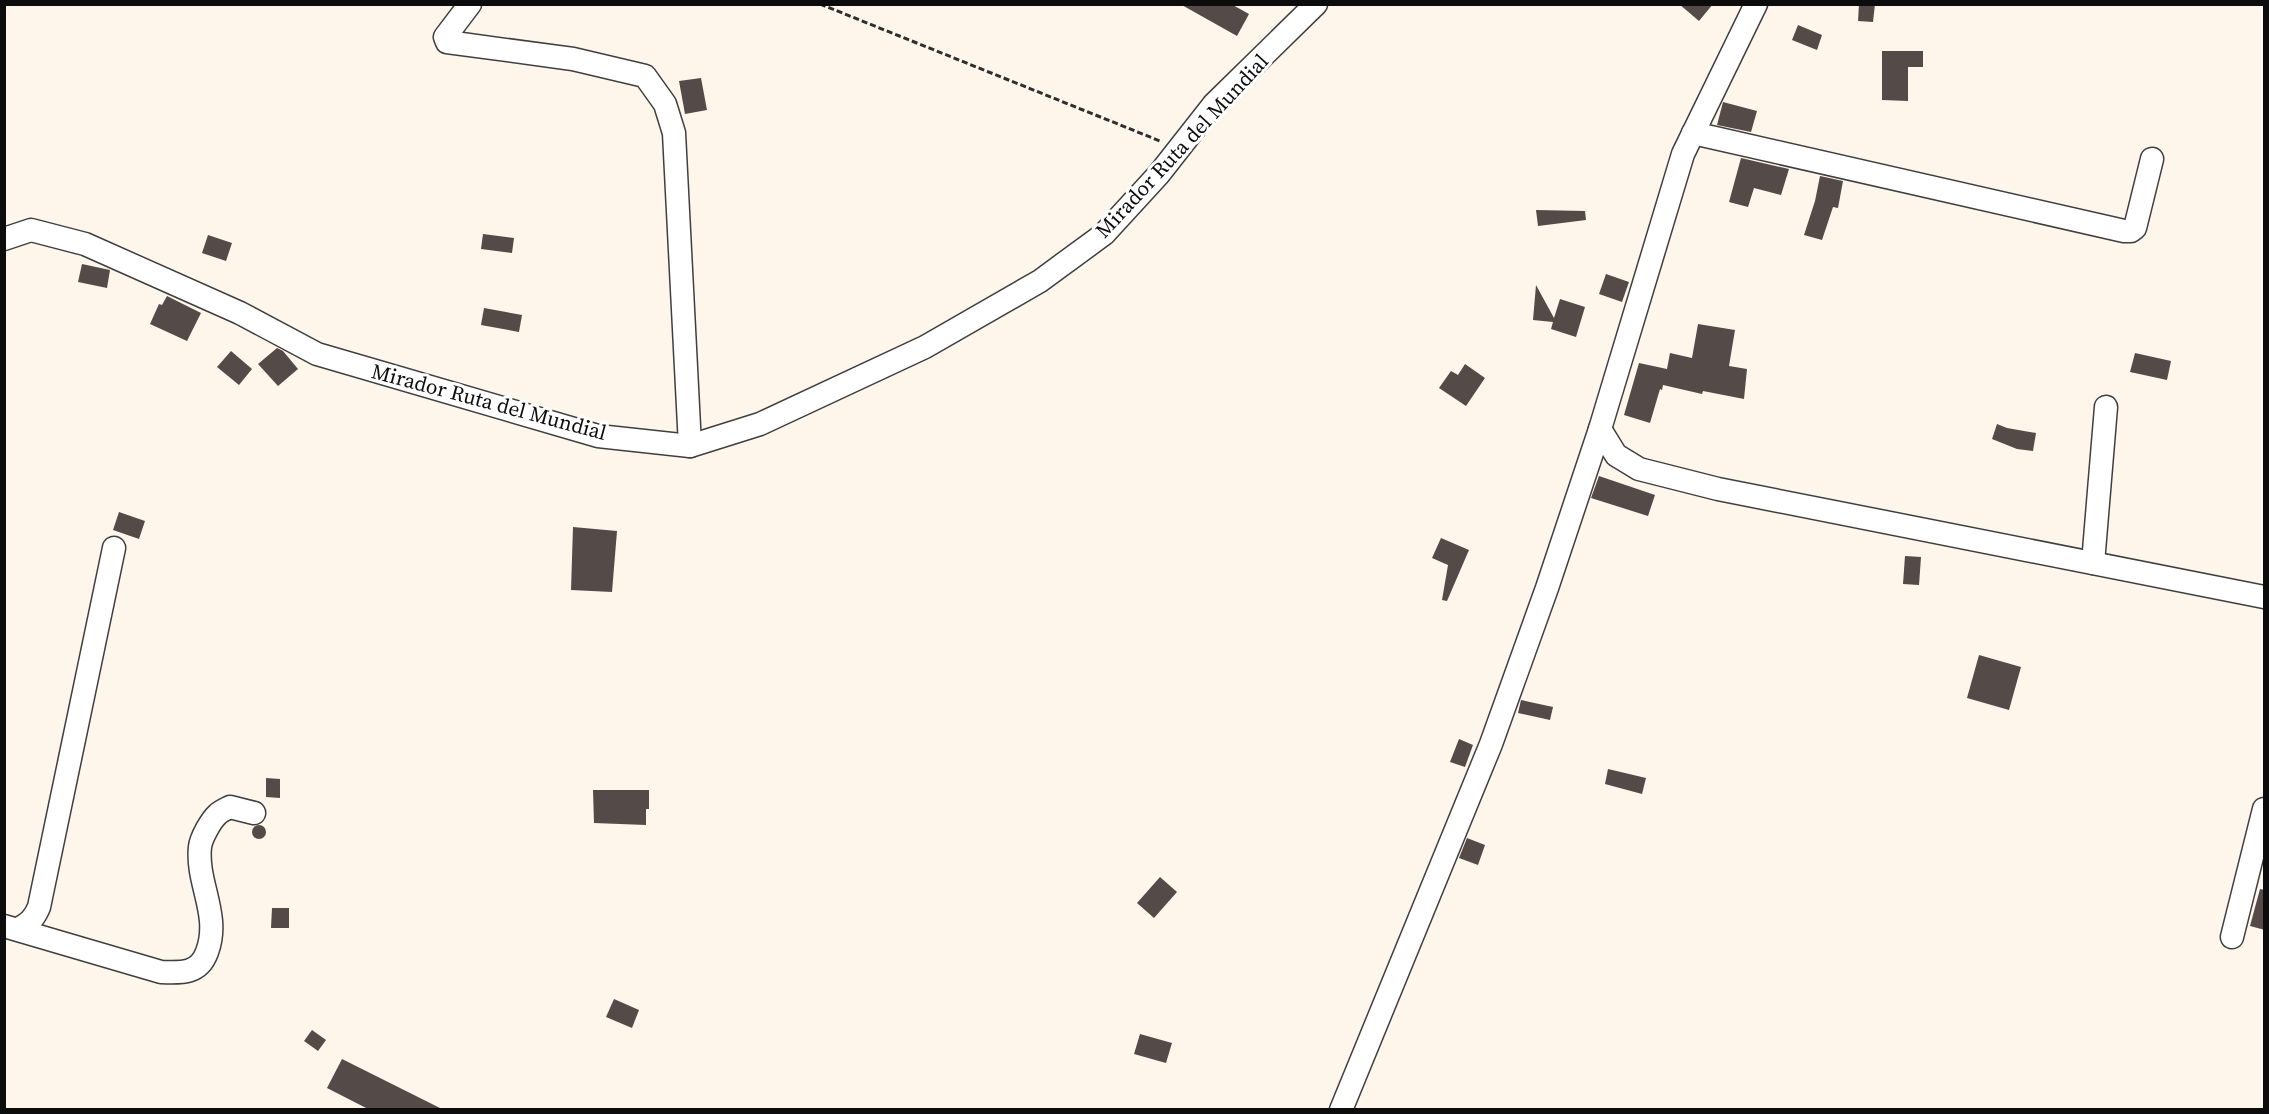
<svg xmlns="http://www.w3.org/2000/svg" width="2269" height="1114" font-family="'Source Serif 4',serif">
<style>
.building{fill:#544a48}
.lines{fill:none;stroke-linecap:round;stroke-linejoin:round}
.minor-casing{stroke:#3f3f3f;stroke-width:25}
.path{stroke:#2e2e2e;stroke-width:3;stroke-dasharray:6 3;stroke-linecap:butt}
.minor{stroke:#fff;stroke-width:22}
.labels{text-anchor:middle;stroke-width:6;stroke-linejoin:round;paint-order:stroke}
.street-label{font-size:21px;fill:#0c0c0c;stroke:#fff}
</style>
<rect width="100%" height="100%" fill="#fef5eb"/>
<g class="building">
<path d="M1180,4H1231L1249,14L1237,36Z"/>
<path d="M1679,4H1713L1699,21Z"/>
<path d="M1859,4H1875L1873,22L1858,21Z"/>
<path d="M1798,25L1822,35L1817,50L1792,40Z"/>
<path d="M1882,51H1923V67H1908V101L1882,100Z"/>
<path d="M701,78L707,110L685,114L679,81Z"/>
<path d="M1723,102L1757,111L1751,132L1717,125Z"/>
<path d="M1741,158L1789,169L1781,195L1754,188L1748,207L1729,202Z"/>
<path d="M1820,176L1843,181L1838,208L1833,207L1822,240L1804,235L1815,201Z"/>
<path d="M1536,210L1585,211L1586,220L1538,226Z"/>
<path d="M483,234L514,238L512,253L481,249Z"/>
<path d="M208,235L232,243L226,261L202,253Z"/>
<path d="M82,264L110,270L107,288L78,282Z"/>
<path d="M1606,274L1629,282L1622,302L1599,294Z"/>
<path d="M1536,285L1554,318L1560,299L1585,307L1576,337L1551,329L1553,322L1533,320Z"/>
<path d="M167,296L201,313L187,341L150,324L159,304L162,305Z"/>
<path d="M484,308L522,315L519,332L481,325Z"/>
<path d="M1698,324L1735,330L1729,366L1747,369L1744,399L1703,391L1702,394L1663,385L1662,390L1660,389L1650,423L1624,415L1639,363L1667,369L1670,353L1692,358Z"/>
<path d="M277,348L283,351L298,369L278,386L258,364Z"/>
<path d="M231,351L252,369L239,385L217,367Z"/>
<path d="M2135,353L2171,361L2167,380L2130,372Z"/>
<path d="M1465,364L1485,378L1466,406L1439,388L1451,371L1458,375Z"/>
<path d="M1997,424L2007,428L2036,433L2033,451L2017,449L1992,439Z"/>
<path d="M1599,476L1655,495L1648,516L1591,498Z"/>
<path d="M119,512L145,521L139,539L113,530Z"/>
<path d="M573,527L617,531L612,592L571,590Z"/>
<path d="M1441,538L1469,550L1447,601L1442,600L1448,565L1432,558Z"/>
<path d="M1905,556L1921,557L1919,585L1903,584Z"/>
<path d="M1979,655L2021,667L2009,710L1967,698Z"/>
<path d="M1521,700L1553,707L1550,720L1518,713Z"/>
<path d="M1459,739L1473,745L1465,767L1450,762Z"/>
<path d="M1608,769L1646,778L1642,794L1605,784Z"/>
<path d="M266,778L280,779V798L266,797Z"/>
<path d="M593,790H649V809H646V825L594,823Z"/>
<circle cx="259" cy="832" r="7"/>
<path d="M1467,838L1485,845L1478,865L1459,858Z"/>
<path d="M1160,877L1177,892L1154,918L1137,903Z"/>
<path d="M2260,889L2265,890V930L2250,926Z"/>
<path d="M272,908H289V928H271Z"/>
<path d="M614,999L639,1010L632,1028L606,1017Z"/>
<path d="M312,1030L326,1040L318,1051L304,1041Z"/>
<path d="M1140,1034L1172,1043L1166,1063L1134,1054Z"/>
<path d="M342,1059L444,1110H370L327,1088Z"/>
</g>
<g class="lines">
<defs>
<g id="minor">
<path d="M470,4L445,37L447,42L573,59L645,76L665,104L674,133L690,446"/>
<path d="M1693,133L2124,231H2131L2135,228L2152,159"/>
<path d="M4,239L31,230L85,244L240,313L317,354L598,436L690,446L760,424L925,347L1040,281L1104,234L1159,174L1214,104L1316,4"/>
<path d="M1600,429L1616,455L1639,469L1718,489L2264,597"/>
<path d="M2093,563L2106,407"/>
<path d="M4,926L161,972C182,973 199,974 207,952C221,915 196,883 200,847C201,838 211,820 218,814C221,811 226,809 230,807L254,813"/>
<path d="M18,929C29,923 34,919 39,907L114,548"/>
<path d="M2232,937L2264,809"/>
<path d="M1341,1110L1491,744L1547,588L1600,429L1683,154L1756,4"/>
</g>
</defs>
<use href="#minor" class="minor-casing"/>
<path class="path" d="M820,4L1160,141"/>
<use href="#minor" class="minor"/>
</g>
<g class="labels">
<g class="street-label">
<text transform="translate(1182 146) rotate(-47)" y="7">Mirador Ruta del Mundial</text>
<text transform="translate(489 402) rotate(15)" y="7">Mirador Ruta del Mundial</text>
</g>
</g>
<rect width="2269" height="1114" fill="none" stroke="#0c0c0c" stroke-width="12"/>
</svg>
